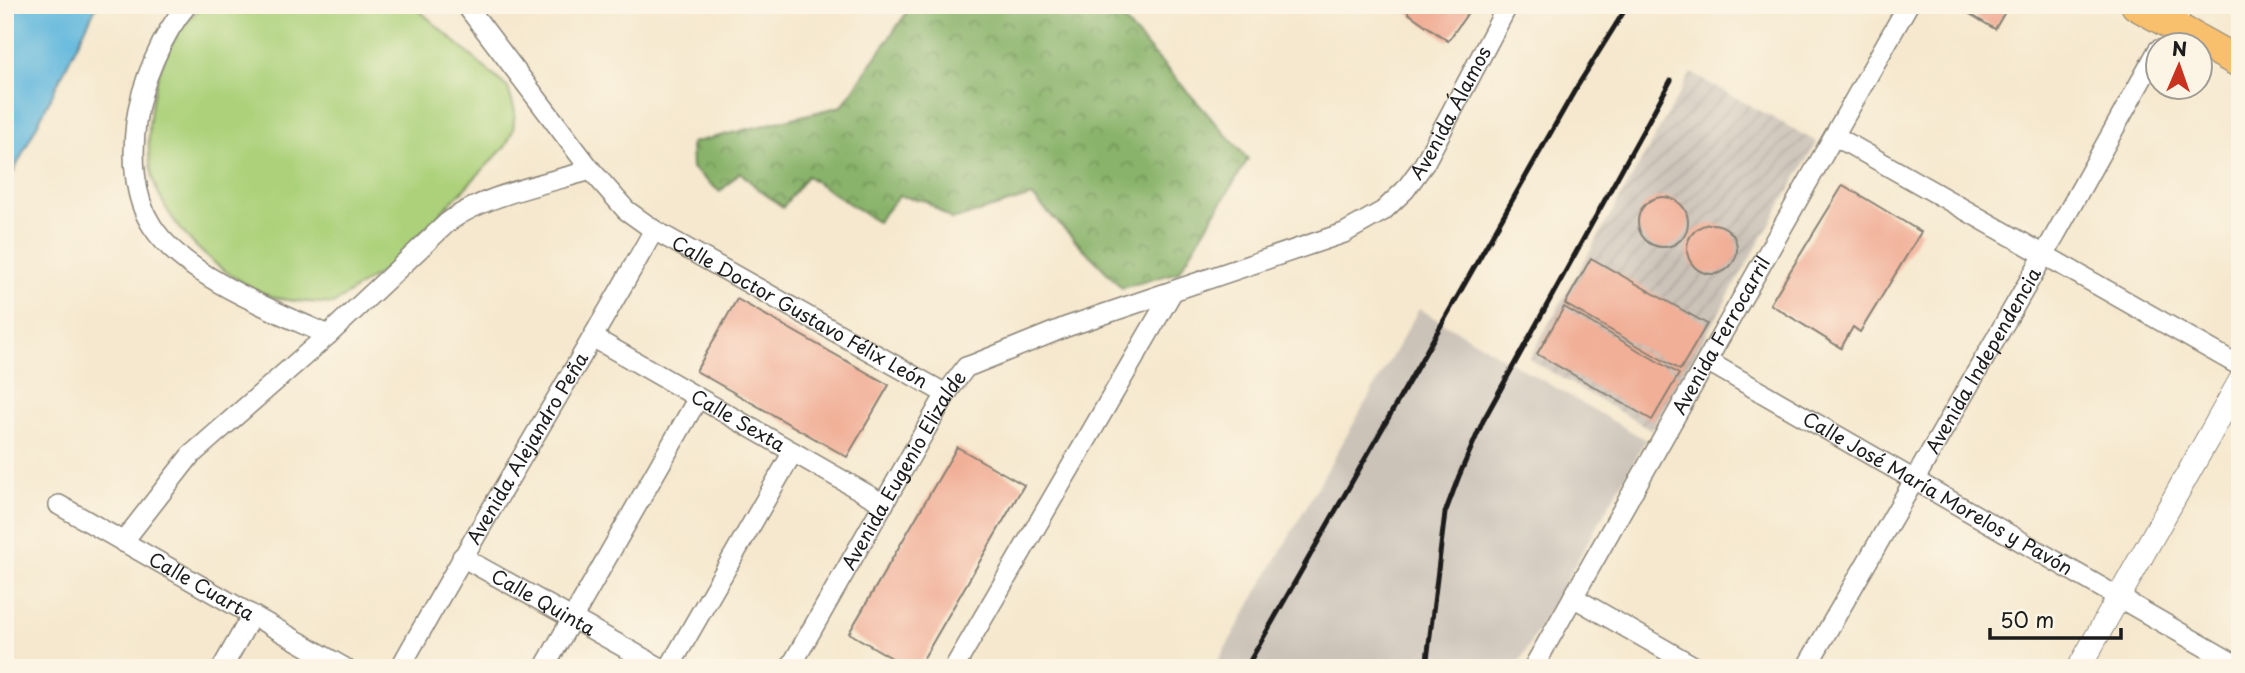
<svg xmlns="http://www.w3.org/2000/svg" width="2245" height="673" font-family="'Playpen Sans',sans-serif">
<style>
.industrial{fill:url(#industrial-furrows)}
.railway{fill:#cbc2b8}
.green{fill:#acd17a;stroke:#64764b;stroke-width:2}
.forest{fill:url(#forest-crowns);stroke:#526843;stroke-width:2}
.water{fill:#61b7dd;stroke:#3e6a7c;stroke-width:2}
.building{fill:#f1af97}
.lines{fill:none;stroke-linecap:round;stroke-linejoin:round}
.minor-casing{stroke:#888275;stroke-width:22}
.tertiary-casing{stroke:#888275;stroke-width:25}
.primary-casing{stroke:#888275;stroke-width:32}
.minor{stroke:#fff;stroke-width:19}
.tertiary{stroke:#fff;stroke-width:23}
.primary{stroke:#f8bf6c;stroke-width:30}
.rail{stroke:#1c1c1c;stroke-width:5}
.labels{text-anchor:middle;stroke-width:5;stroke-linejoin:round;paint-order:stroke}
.street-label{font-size:19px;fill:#1c1c1c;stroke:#fcf5e5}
</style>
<defs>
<pattern id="industrial-furrows" width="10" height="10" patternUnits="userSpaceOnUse" patternTransform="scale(1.75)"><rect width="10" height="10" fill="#cbc2b8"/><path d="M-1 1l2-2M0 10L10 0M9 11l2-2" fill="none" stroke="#aea69e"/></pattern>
<pattern id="forest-crowns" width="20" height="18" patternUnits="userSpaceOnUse" patternTransform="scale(1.75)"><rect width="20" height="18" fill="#89b36a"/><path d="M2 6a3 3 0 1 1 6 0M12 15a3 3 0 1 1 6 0" fill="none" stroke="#6f9156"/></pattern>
</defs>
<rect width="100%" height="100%" fill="#fcf5e5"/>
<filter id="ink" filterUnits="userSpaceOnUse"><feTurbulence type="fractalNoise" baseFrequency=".0143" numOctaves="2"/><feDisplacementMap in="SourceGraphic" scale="14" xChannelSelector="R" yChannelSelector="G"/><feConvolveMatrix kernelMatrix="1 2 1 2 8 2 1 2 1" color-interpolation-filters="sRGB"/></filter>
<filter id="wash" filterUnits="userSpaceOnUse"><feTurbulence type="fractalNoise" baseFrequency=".00686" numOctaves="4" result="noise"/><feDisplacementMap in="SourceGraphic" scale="28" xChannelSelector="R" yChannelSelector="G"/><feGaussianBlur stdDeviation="1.57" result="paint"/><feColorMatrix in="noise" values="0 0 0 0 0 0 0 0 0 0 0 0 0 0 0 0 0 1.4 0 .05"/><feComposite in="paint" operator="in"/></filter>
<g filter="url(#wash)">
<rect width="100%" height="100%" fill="#f5e8ce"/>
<path class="industrial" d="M1691,73L1817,142L1651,430L1529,359Z"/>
<path class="railway" d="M1419,309L1646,440L1516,668H1214Z"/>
<path class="green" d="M202,5H413L508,88L515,111L513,130L506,146L388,267L333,304C316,302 284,302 269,296C221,275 177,237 156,188C145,161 148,115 155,87C161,67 168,46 181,29C187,20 195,13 202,5Z"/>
<path class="forest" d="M912,5H1110L1248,159L1179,272L1122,288L1032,196L952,220L926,201L899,196L877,222L807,176L783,207L758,189L740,172L720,192L692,168L691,143L842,106Z"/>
<path class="water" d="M5,5H97L5,189Z"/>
<g id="blocks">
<g class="building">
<path d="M1408,5H1470L1472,7L1448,41L1408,13Z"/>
<path d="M1955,5H2009L1995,29Z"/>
<path d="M1843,185L1921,232L1860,332L1853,327L1841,348L1770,304Z"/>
<circle cx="1663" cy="222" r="25"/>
<circle cx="1712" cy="249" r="25"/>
<path d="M1591,258L1707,324L1680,370L1565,304Z"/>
<path d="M737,299L889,385L847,457L696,371Z"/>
<path d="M1564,307L1679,374L1652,420L1537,354Z"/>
<path d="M957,447L1024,485L918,668H909L849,633Z"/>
</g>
</g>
</g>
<g filter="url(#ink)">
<use href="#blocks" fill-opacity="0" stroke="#888275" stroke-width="2"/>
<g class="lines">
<defs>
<g id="minor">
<path d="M187,5C162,34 141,84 136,122C132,155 133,197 152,226C184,276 275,311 328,335"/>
<path id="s1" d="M466,5L591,170L626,210L654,230L946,394"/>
<path d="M1835,136L2240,366"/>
<path id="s2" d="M594,338L884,504"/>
<path id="s3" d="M1707,361L2240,667"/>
<path id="s4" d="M59,505L345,668"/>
<path d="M123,542L190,456L328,335L447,223C481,196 548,183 591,170"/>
<path id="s5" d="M462,557L661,668"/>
<path d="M1573,597L1697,668"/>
<path d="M222,668L252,615"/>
<path id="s6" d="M400,668C482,520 572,377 654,230"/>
<path d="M544,668L698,398"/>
<path d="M669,668L793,452"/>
<path id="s7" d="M790,668L946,394L966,367L972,365L1066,327L1344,233L1383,211L1405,190L1424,164L1508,5"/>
<path d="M954,668L1173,291"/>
<path id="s8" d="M1533,668L1908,5"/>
<path id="s9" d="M1806,668L2044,255L2158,50"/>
</g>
<g id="tertiary">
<path d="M2171,26L2182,5"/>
<path d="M2079,668L2240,381"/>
</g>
<path id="primary" d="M2136,5L2240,63"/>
</defs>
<use href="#minor" class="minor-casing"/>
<use href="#tertiary" class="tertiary-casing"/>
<use href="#primary" class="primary-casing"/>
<use href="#minor" class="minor"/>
<use href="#tertiary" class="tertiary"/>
<use href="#primary" class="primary"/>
<g class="rail">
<path d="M1246,668L1575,90L1628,5"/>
<path d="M1426,668L1445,513L1459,476L1483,421L1671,80"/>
</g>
</g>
</g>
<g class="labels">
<g class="street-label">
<text dy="7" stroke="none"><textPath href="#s7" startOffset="915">Avenida Álamos</textPath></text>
<text dy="7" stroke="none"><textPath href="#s1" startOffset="462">Calle Doctor Gustavo Félix León</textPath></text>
<text dy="7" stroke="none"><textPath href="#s8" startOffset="382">Avenida Ferrocarril</textPath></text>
<text dy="7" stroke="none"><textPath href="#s9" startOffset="355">Avenida Independencia</textPath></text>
<text dy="7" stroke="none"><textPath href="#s2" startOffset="166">Calle Sexta</textPath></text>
<text dy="7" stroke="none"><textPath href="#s6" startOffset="254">Avenida Alejandro Peña</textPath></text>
<text dy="7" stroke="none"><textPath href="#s7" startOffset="228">Avenida Eugenio Elizalde</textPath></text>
<text dy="7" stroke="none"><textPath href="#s3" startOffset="266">Calle José María Morelos y Pavón</textPath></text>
<text dy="7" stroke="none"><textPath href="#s4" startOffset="164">Calle Cuarta</textPath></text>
<text dy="7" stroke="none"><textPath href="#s5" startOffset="93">Calle Quinta</textPath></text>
</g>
</g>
<rect width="2245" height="673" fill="none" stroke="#fcf5e5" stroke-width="28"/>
<g transform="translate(2179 66) rotate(2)"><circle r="33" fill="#fcf5e5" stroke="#a29e95" stroke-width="2"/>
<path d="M0-5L12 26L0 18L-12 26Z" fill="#c8321e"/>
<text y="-10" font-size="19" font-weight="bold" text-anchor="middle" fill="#1c1c1c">N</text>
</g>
<path d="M1990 628v10h131v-10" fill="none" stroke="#1c1c1c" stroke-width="3.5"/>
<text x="2000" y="628" font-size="21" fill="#1c1c1c" stroke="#fcf5e5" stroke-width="5" paint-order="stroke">50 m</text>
</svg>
